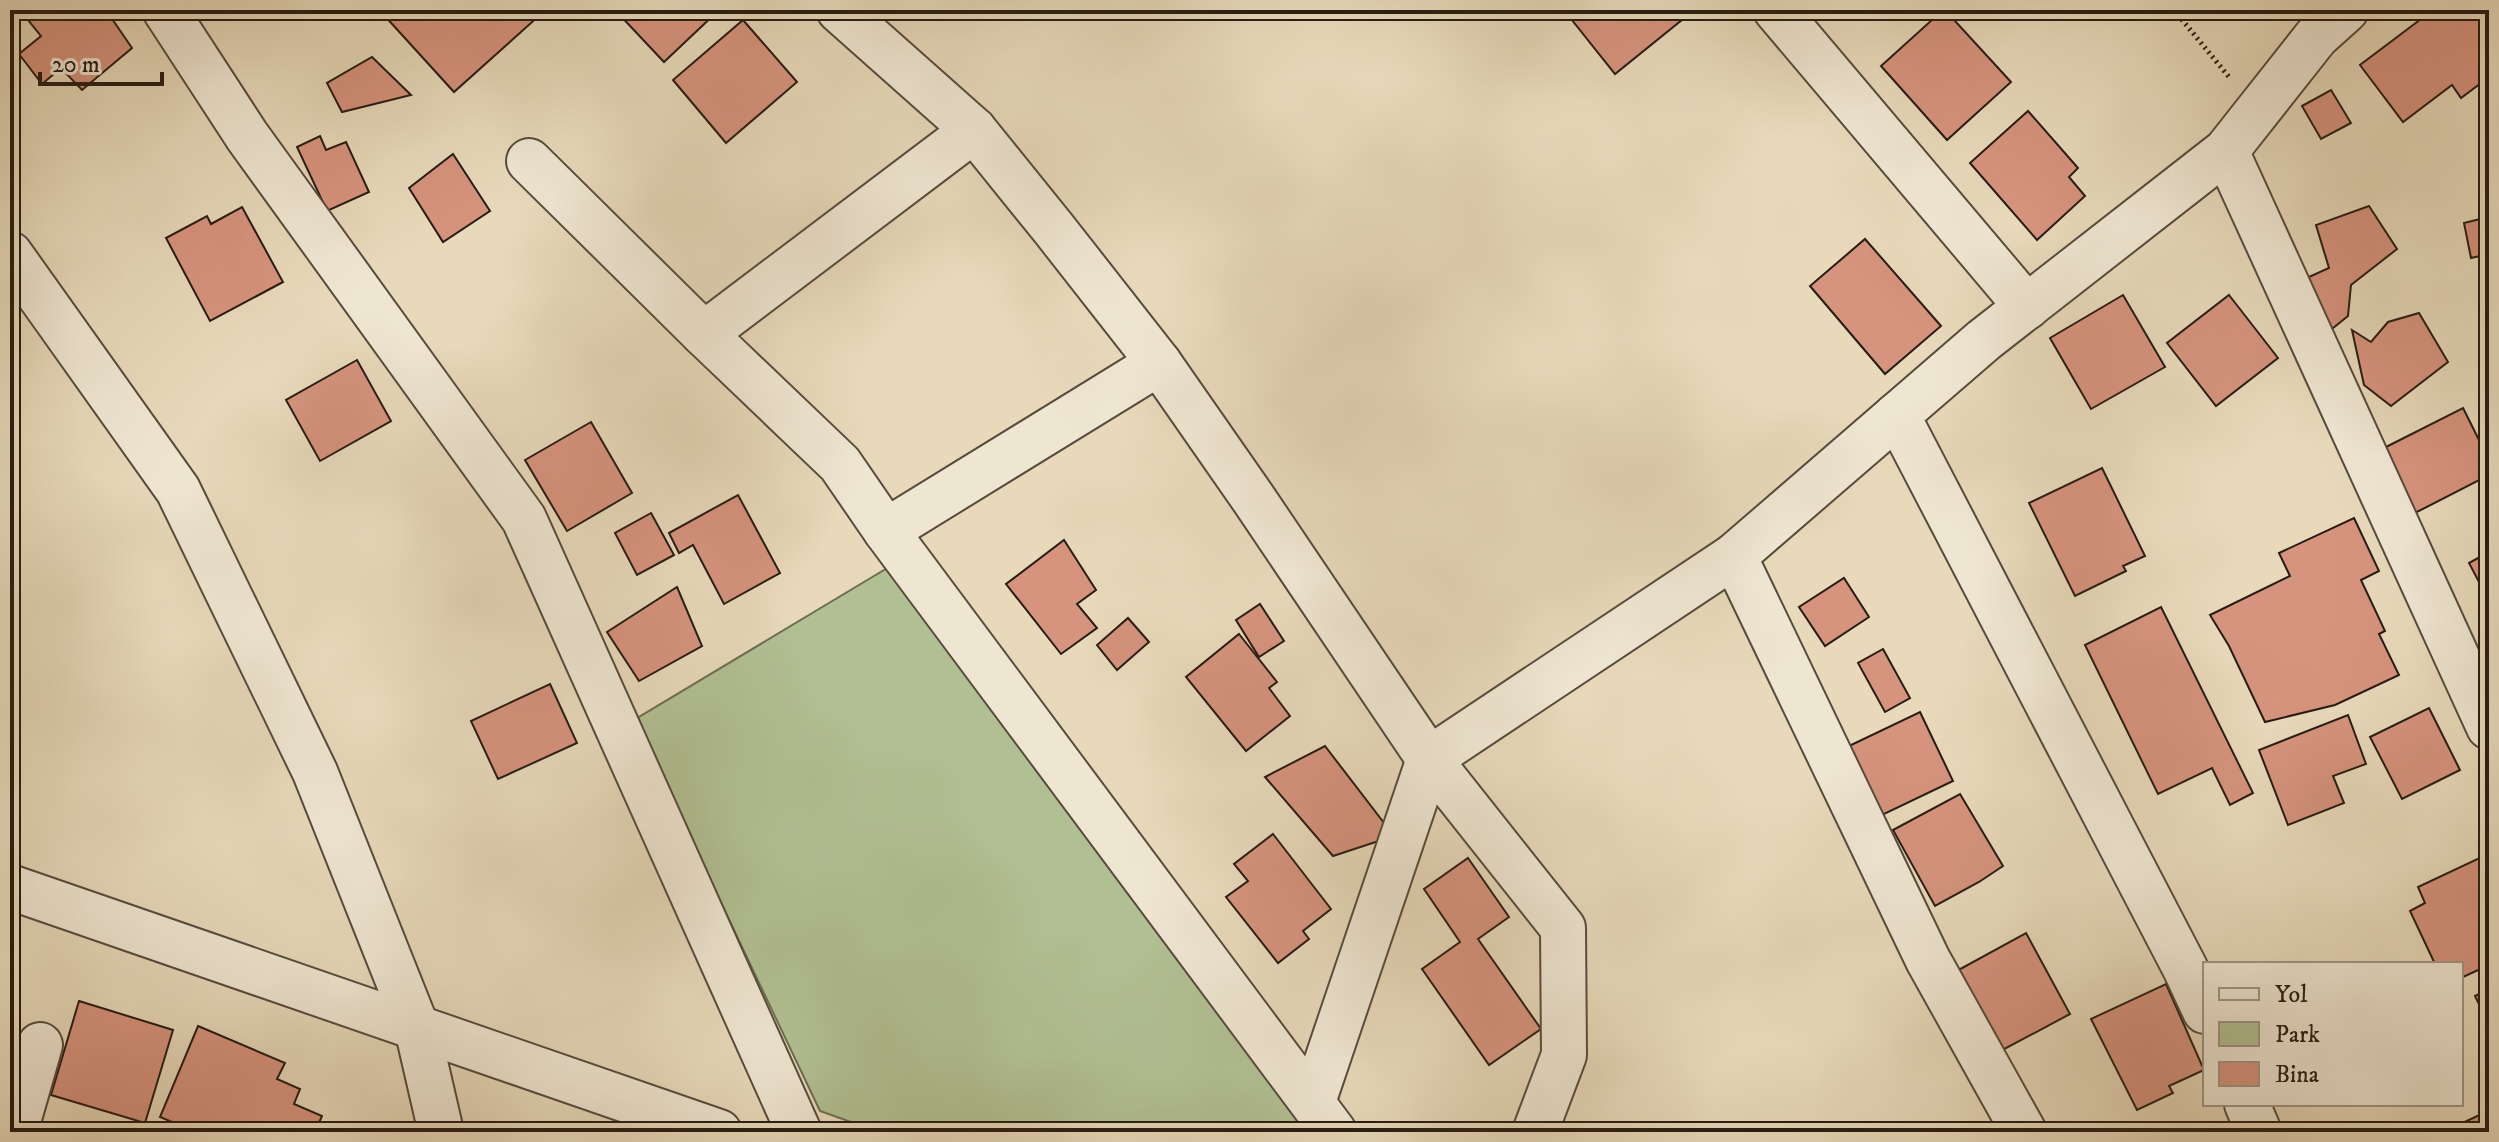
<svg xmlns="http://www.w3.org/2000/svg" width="2499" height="1142" font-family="'IM FELL DW Pica',serif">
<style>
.green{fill:#b1c093;stroke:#6c6e53;stroke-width:2}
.building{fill:#d6937d;stroke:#271c13;stroke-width:2}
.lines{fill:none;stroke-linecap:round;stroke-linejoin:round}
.minor-casing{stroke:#574b3d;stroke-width:48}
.path{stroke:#271c13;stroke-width:5;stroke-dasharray:2 4;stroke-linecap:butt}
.minor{stroke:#efe6d2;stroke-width:44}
</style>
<rect width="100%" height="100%" fill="#e7d9ba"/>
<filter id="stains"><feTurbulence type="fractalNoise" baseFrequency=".0025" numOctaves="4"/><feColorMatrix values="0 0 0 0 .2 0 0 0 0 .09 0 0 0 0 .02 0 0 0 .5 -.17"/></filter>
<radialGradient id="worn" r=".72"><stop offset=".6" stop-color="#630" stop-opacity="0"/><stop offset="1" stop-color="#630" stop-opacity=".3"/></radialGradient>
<path class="green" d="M899,561L1318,1132H879L820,1111L634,720Z"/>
<g class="building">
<path d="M20,10H106L132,48L82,90L61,68L42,84L19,54L41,36Z"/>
<path d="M388,10H537L541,14L454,92L383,14Z"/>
<path d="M615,10H719L664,62Z"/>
<path d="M1564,10H1684L1688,15L1615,74Z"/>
<path d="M1943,10H1945L2011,82L1947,140L1881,66Z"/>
<path d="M2433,10H2489V77L2461,98L2452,85L2403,122L2360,65Z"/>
<path d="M743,20L797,82L726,143L673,80Z"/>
<path d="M372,57L411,95L342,112L327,83Z"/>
<path d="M2331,90L2351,123L2321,139L2302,106Z"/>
<path d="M2028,111L2078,168L2069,177L2085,196L2037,240L1970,163Z"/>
<path d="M320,136L326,150L346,142L369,192L327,211L297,147Z"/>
<path d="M453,154L490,211L443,242L409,188Z"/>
<path d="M2369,206L2397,249L2351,285L2348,316L2327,333L2300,281L2329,268L2316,225Z"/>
<path d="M242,207L283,282L210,321L166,238L207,216L211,224Z"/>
<path d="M2484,218L2489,254L2471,258L2464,223Z"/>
<path d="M1865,239L1941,326L1885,374L1810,286Z"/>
<path d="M2123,295L2165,367L2091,409L2050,338Z"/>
<path d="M2229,295L2278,358L2216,406L2167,343Z"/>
<path d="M2419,313L2448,362L2391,406L2364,385L2352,330L2371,342L2388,322Z"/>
<path d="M357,360L391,421L320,461L286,400Z"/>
<path d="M2463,408L2489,460V490L2483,478L2415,513L2382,449Z"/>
<path d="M591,422L632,493L567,531L525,460Z"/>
<path d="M2102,468L2145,556L2123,566L2126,571L2075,596L2029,503Z"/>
<path d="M738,495L780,573L724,604L693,545L679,553L669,533Z"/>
<path d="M651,513L674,555L637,575L615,533Z"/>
<path d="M2354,518L2379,571L2361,580L2385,631L2379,634L2399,675L2335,705L2265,722L2229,646L2210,615L2290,576L2279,553Z"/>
<path d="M1064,540L1096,590L1077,604L1097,628L1061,654L1006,584Z"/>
<path d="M2489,552V601L2469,563Z"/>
<path d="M1844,578L1869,617L1825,646L1799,607Z"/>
<path d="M677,587L702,646L639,681L607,632Z"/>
<path d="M1260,604L1284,641L1259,657L1236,620Z"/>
<path d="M2161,607L2253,793L2230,805L2212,768L2158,794L2085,645Z"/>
<path d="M1128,618L1149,642L1117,670L1097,645Z"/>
<path d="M1239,634L1277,682L1269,688L1290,716L1246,751L1186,677Z"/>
<path d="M1883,649L1910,698L1885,712L1858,663Z"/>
<path d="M550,684L577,743L498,779L471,721Z"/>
<path d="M2429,708L2460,770L2402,799L2370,737Z"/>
<path d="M1920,712L1953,781L1882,815L1849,746Z"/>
<path d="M2348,715L2366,764L2333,776L2344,803L2288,825L2259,750Z"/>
<path d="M1325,746L1394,836L1333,856L1265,777Z"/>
<path d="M1960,794L2003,866L1979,882L1935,906L1893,830Z"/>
<path d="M1273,834L1331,909L1303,931L1309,939L1278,963L1226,897L1248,881L1234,864Z"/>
<path d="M2488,854L2489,965L2461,978V964H2435L2410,911L2425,903L2418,887Z"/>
<path d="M1468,858L1509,917L1478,939L1541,1029L1489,1065L1422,969L1460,942L1424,889Z"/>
<path d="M2026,933L2070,1014L1997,1053L1953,973Z"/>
<path d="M2166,984L2204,1070L2169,1086L2173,1093L2137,1110L2091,1019Z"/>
<path d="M2489,989V1025L2475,996Z"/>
<path d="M79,1001L173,1030L145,1123L51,1095Z"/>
<path d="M198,1026L285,1063L277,1079L300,1089L294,1104L322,1116L315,1132H196L160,1117Z"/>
<path d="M2488,1111L2489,1132H2443Z"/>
</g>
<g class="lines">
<defs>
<g id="minor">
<path d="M165,10L247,136L524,519L799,1132"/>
<path d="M839,10L974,130L1054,229L1159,363L1253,498L1429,759L1563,928L1564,1055L1535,1132"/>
<path d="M1776,10L2027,307"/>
<path d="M974,130L704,334L840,464L886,531L1334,1132"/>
<path d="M2226,151L2489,727"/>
<path d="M529,161L704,334"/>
<path d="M10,254L178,490L315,772L417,1028L441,1132"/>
<path d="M1897,415L2185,968L2205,1011"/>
<path d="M886,531L1159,363"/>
<path d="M1734,556L1928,960L2024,1132"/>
<path d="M10,887L719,1132"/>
<path d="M1313,1102L1429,759L1734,556L1984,340L2226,151L2316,37L2346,10"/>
<path d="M2247,1104L2259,1132"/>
<path d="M15,1132L40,1045"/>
</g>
</defs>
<use href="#minor" class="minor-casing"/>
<path class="path" d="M2174,10L2229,77"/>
<use href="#minor" class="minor"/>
</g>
<rect width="2499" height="1142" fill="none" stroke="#e7d9ba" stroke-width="40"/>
<rect x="12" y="12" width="2475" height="1118" fill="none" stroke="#271c13" stroke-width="4"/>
<rect x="20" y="20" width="2459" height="1102" fill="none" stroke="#271c13" stroke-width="2"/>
<rect x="2203" y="962" width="260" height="144" fill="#efe6d2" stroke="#9f9586" stroke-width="2"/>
<rect x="2219" y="988" width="40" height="12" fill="#efe6d2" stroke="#9f9586" stroke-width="2"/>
<text x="2275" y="1002" font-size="24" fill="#271c13">Yol</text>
<rect x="2219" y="1022" width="40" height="24" fill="#b1c093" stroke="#9f9586" stroke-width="2"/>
<text x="2275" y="1042" font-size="24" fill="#271c13">Park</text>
<rect x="2219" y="1062" width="40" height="24" fill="#d6937d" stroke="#9f9586" stroke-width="2"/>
<text x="2275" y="1082" font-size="24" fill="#271c13">Bina</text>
<path d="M40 72v12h122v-12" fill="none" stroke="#271c13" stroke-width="4"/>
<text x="52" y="72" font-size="24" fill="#271c13" stroke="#efe6d2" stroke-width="6" paint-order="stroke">20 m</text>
<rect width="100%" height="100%" filter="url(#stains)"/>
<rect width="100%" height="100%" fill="url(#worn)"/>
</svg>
